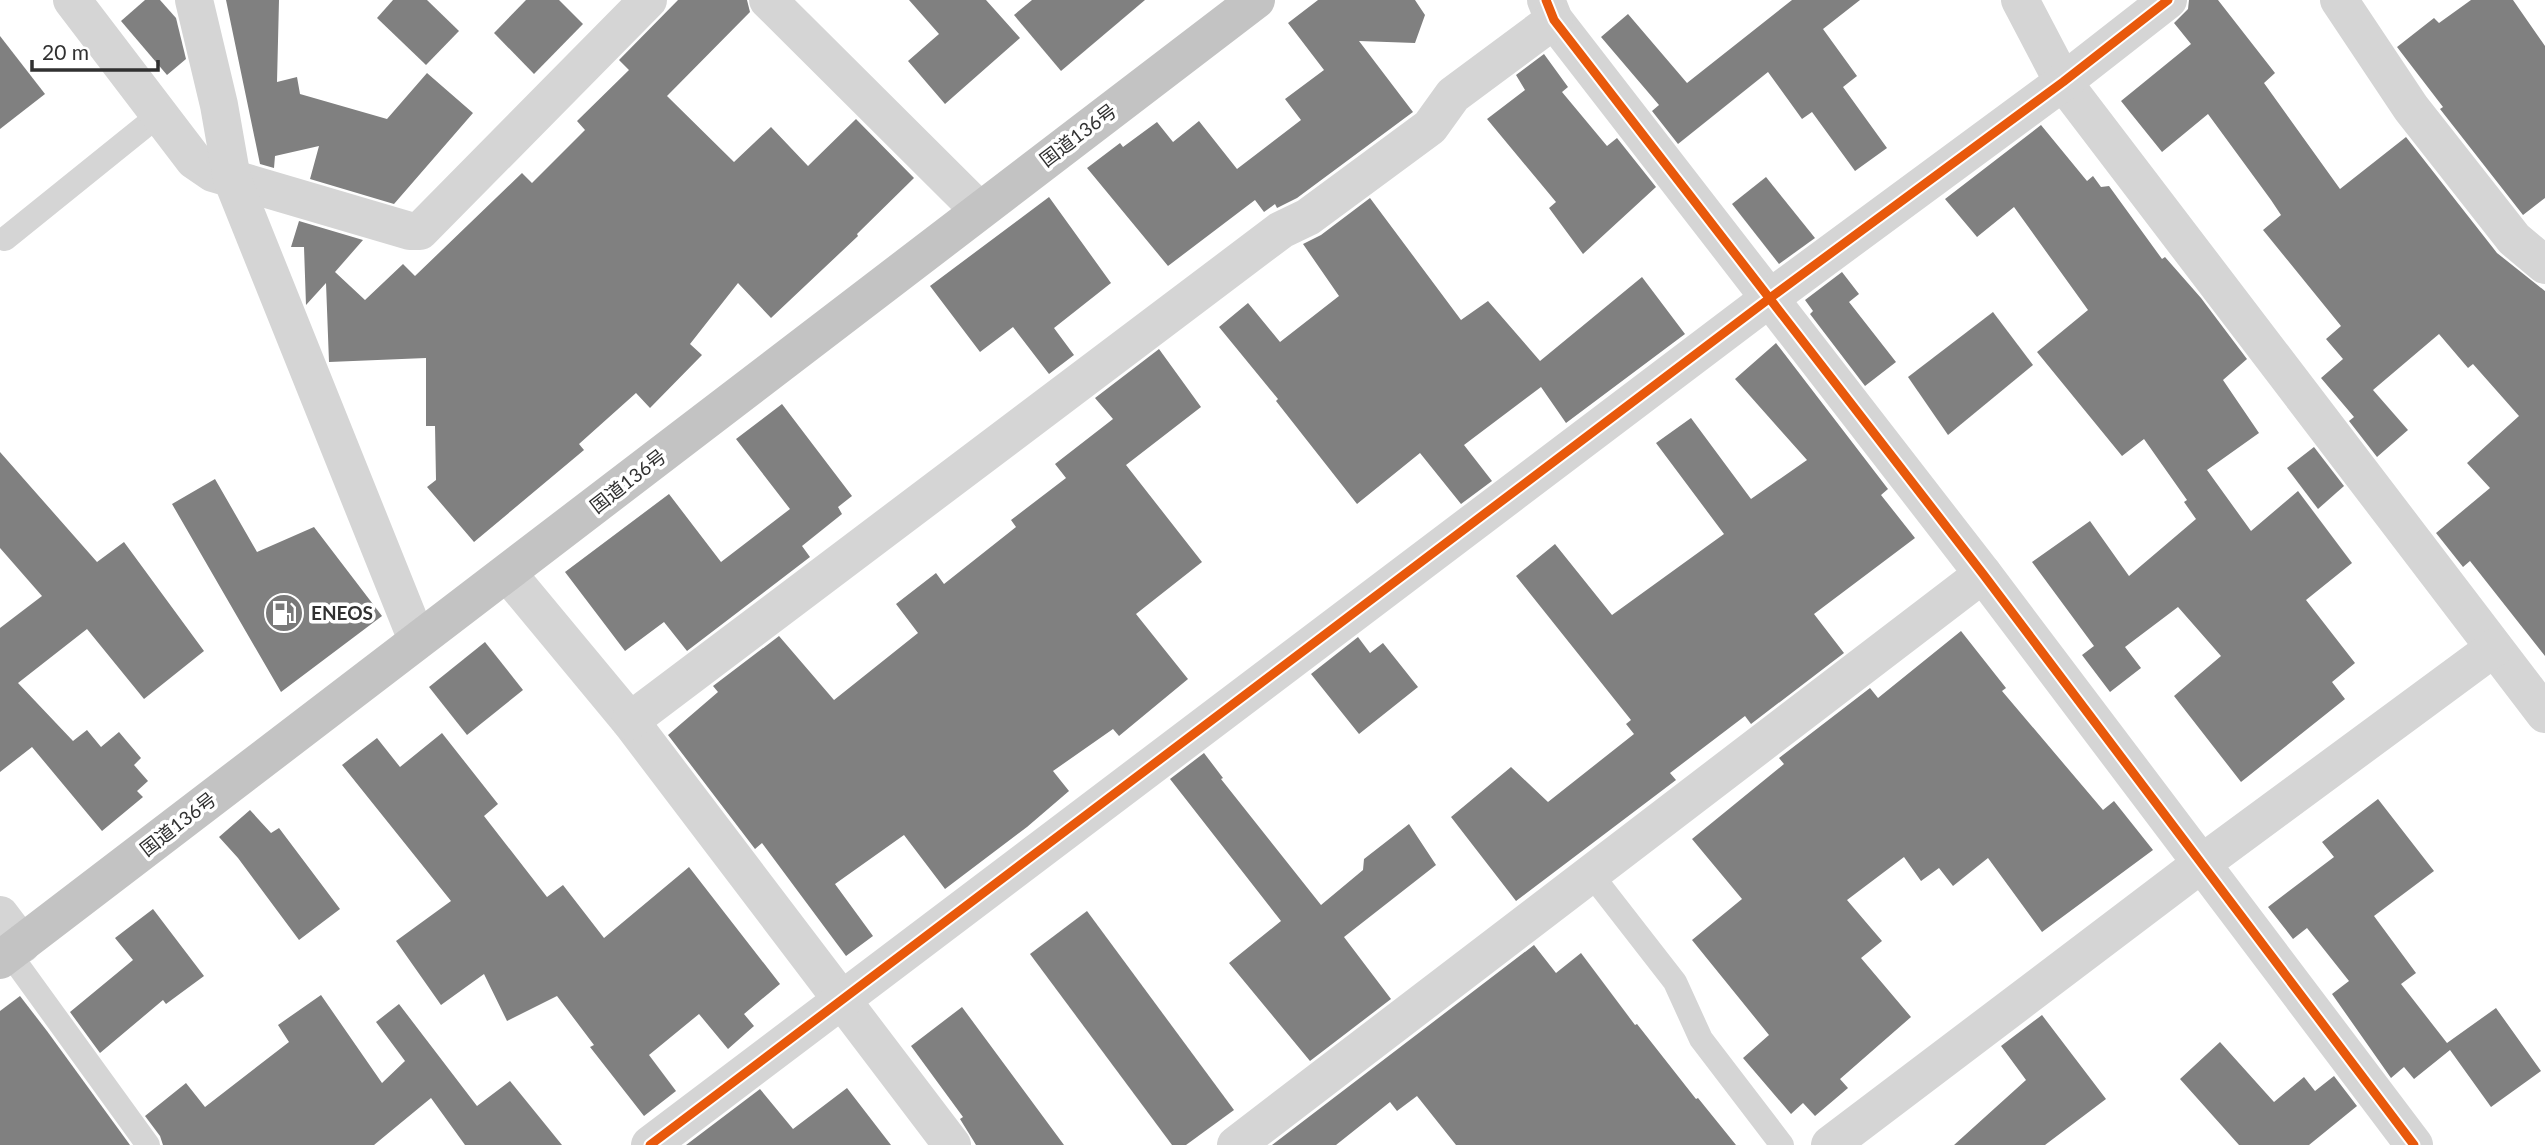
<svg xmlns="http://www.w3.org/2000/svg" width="2545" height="1145" font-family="Lato,'Noto Sans JP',sans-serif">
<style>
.building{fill:#808080}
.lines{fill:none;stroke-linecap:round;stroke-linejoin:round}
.lane{stroke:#d5d5d5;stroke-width:24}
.street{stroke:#d5d5d5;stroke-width:38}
.highway{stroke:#c3c3c3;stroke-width:38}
.cycleway-casing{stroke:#fff;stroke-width:13}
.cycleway{stroke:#e8590c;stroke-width:9}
.labels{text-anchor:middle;stroke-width:7;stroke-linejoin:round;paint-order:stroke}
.street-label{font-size:19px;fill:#313131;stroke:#fff}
.poi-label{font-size:19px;font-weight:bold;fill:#313131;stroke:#fff;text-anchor:start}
</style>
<rect width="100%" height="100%" fill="#fff"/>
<g class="building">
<path d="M145,0H160L176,18L186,59L167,75L121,21Z"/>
<path d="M226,0H279L277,82L297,77L300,94L387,119L427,73L473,113L394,204L310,179L319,146L275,156L274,168L260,164Z"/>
<path d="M393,0H427L459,31L426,65L377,18Z"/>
<path d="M526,0H559L583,24L534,74L494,33Z"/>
<path d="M678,0H747L750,12L667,96L734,162L771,127L808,166L856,119L914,178L857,234L858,236L771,318L738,283L690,344L702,355L650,408L636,393L579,444L584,450L474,542L427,487L436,480L435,426H426V358L329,362L326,283L306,305L304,247H291L299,221L363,240L335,272L365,300L403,264L415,276L522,173L532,183L585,130L577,121L629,70L619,60Z"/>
<path d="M909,0H986L1020,38L945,104L908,61L939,34Z"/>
<path d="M1032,0H1145L1061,71L1014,15Z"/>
<path d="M1318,0H1415L1425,15L1415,43L1359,41L1413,112L1297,198L1277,208L1275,204L1264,212L1255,200L1168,266L1087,168L1120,143L1123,147L1157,122L1173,142L1199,121L1237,169L1301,120L1285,99L1324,70L1288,23Z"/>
<path d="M1792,0H1860L1823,29L1857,76L1843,87L1887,148L1855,171L1812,112L1802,119L1768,72L1678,144L1652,111L1659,105L1601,37L1628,14L1687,83Z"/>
<path d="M2189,0H2218L2275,73L2264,83L2340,189L2406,137L2497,253L2545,291V656L2470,561L2463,567L2436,533L2490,488L2467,463L2519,416L2473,364L2468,368L2439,334L2373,390L2408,430L2377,457L2349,421L2354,417L2321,378L2343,359L2326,339L2341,326L2263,230L2281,215L2271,200L2208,114L2162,152L2121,101L2191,44L2174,23L2188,9Z"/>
<path d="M2471,0H2513L2545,46V198L2523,215L2440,109L2443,107L2397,47L2434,18L2439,23Z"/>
<path d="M0,36L45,94L0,129Z"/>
<path d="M1544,54L1568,87L1562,92L1607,146L1617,138L1656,187L1583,254L1549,208L1556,202L1487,119L1525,90L1516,75Z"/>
<path d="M2041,125L2087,181L2093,176L2101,187L2109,186L2162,259L2165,257L2201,298L2247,359L2223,380L2259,433L2207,470L2251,531L2298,491L2352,563L2306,600L2355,663L2332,682L2345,699L2241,782L2174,696L2221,656L2178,607L2125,647L2141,668L2110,692L2082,655L2094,646L2032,562L2090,521L2129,576L2196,519L2184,502L2187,500L2144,439L2122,456L2037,352L2088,310L2014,207L1977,237L1945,199Z"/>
<path d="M1766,177L1815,238L1779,264L1732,204Z"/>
<path d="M1049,197L1111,283L1054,328L1074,355L1049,374L1013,327L980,352L930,286Z"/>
<path d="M1370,198L1461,320L1488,301L1540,361L1642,277L1685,334L1566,423L1541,387L1464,445L1492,481L1461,504L1420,453L1357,504L1276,401L1278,399L1219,327L1248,303L1280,342L1339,296L1303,244L1321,235Z"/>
<path d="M1842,272L1859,294L1849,302L1896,362L1865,386L1810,314L1813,311L1805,300Z"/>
<path d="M1993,312L2033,365L1948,435L1908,377Z"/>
<path d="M1776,343L1888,489L1881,495L1915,538L1814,614L1844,653L1751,724L1745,716L1670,773L1676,780L1516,901L1451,817L1511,767L1548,802L1634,734L1626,724L1631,720L1516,576L1555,544L1612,615L1724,534L1656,443L1691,418L1751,499L1807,460L1735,379Z"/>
<path d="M1159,349L1201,407L1126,465L1202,562L1136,614L1188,679L1119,736L1113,729L1053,771L1069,791L1027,827L945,889L904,835L835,884L873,936L846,956L762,843L755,849L668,735L718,692L713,686L779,636L834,700L918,633L896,604L936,573L944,584L1016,527L1011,520L1066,478L1055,464L1113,419L1095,398Z"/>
<path d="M782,404L852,496L838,507L842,514L802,546L810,557L687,651L664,622L625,651L565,572L669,494L721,562L790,509L736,439Z"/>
<path d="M2314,447L2344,486L2318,509L2287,468Z"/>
<path d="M0,452L97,562L124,542L204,651L144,699L87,629L18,683L73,741L87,730L101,747L119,732L141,758L134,765L148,781L137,791L143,797L102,831L32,747L0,772V628L42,596L0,548Z"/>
<path d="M215,479L257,552L314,527L382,616L281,692L172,504Z"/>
<path d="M1961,631L2006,688L2002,691L2103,810L2114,801L2153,850L2042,932L1988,858L1953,886L1939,868L1921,881L1904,857L1847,900L1882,941L1861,958L1911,1017L1840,1079L1848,1088L1815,1116L1803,1103L1791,1114L1743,1058L1769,1035L1692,940L1742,899L1692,839L1784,764L1779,758L1870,688L1878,698Z"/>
<path d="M1358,637L1370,653L1383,643L1418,687L1359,734L1311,674Z"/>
<path d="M485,642L523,690L467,735L429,687Z"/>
<path d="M442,733L498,804L484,816L547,897L563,885L604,938L689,867L780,984L744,1014L754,1026L728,1049L699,1014L649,1055L676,1091L644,1116L590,1047L594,1045L557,996L507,1021L484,974L441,1005L396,941L451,901L342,765L377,738L400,767Z"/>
<path d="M1204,753L1223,778L1221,779L1321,905L1363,870L1364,859L1409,824L1436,865L1344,937L1391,999L1310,1061L1229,963L1281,921L1170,779Z"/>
<path d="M2378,799L2434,871L2374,916L2416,973L2401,984L2447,1043L2496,1008L2541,1071L2491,1107L2450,1050L2414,1079L2404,1067L2391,1078L2332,994L2349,981L2307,928L2293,939L2268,907L2334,857L2322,842Z"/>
<path d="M250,810L271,833L279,828L340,909L299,940L238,858L219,837Z"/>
<path d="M153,909L204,976L166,1004L163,1000L100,1053L70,1012L133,960L115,938Z"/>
<path d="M1087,911L1234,1110L1186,1145H1172L1030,954Z"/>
<path d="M1534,945L1556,973L1581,953L1635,1025L1637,1024L1696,1099L1698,1098L1736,1145H1456L1417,1096L1397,1111L1390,1102L1336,1145H1272Z"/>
<path d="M321,995L382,1083L405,1061L376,1022L399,1004L477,1106L510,1081L562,1145H465L431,1098L374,1145H163L160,1136L145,1116L186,1083L205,1107L289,1042L278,1025Z"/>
<path d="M20,996L47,1031L130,1145H0V1011Z"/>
<path d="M962,1007L1064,1145H976L973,1140L960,1119L963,1117L911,1046Z"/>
<path d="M2042,1015L2106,1099L2045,1145H1954L2026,1080L2001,1046Z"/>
<path d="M2220,1042L2274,1102L2304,1077L2315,1091L2334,1076L2357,1106L2309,1145H2239L2180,1079Z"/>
<path d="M847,1088L891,1145H686L760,1089L793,1129Z"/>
</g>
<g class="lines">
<g class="lane">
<path d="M5,239L160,114"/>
<path d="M1591,874L1675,982L1701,1039L1782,1145"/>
<path d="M9,953L148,1145"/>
</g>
<g class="street">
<path d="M72,0L194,160L213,173L410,231H420L648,0"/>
<path d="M194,0L219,105L232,179L417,640"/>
<path d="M768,0L979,210"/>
<path d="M1546,0L1554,20L1983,574L2414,1145"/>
<path d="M2020,0L2063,82L2545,714"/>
<path d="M2339,0L2411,108L2514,239L2545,265"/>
<path d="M508,574L630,721L952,1145"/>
<path d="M630,721L1281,230L1308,217L1430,127L1453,95L1554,20"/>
<path d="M0,915L22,944"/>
<path d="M650,1145L1770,298L2063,82L2168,0"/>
<path d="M1236,1145L1983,574"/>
<path d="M1830,1145L2201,864L2494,648"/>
</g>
<path class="highway" d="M0,960L1256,0"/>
<defs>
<g id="cycleway">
<path d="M1546,0L1554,20L1983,574L2414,1145"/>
<path d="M650,1145L1770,298L2063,82L2168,0"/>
</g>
</defs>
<use href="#cycleway" class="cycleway-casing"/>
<use href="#cycleway" class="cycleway"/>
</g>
<defs>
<symbol id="fuel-disc" viewBox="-11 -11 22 22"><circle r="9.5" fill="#797979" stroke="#fff"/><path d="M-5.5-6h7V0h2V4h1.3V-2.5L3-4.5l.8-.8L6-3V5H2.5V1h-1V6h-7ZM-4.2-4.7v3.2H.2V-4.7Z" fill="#fff"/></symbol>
</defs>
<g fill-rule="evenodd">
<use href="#fuel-disc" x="262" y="591" width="44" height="44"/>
</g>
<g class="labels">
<g class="street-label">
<text transform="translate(1078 135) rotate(-37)" y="7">国道136号</text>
<text transform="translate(628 481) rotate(-38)" y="7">国道136号</text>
<text transform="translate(178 824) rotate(-38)" y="7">国道136号</text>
</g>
<g class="poi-label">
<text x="311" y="620">ENEOS</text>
</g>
</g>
<path d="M32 60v10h126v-10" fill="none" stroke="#313131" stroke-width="3.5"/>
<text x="42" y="60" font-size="21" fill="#313131" stroke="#ffffff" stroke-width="5" paint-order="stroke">20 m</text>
</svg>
